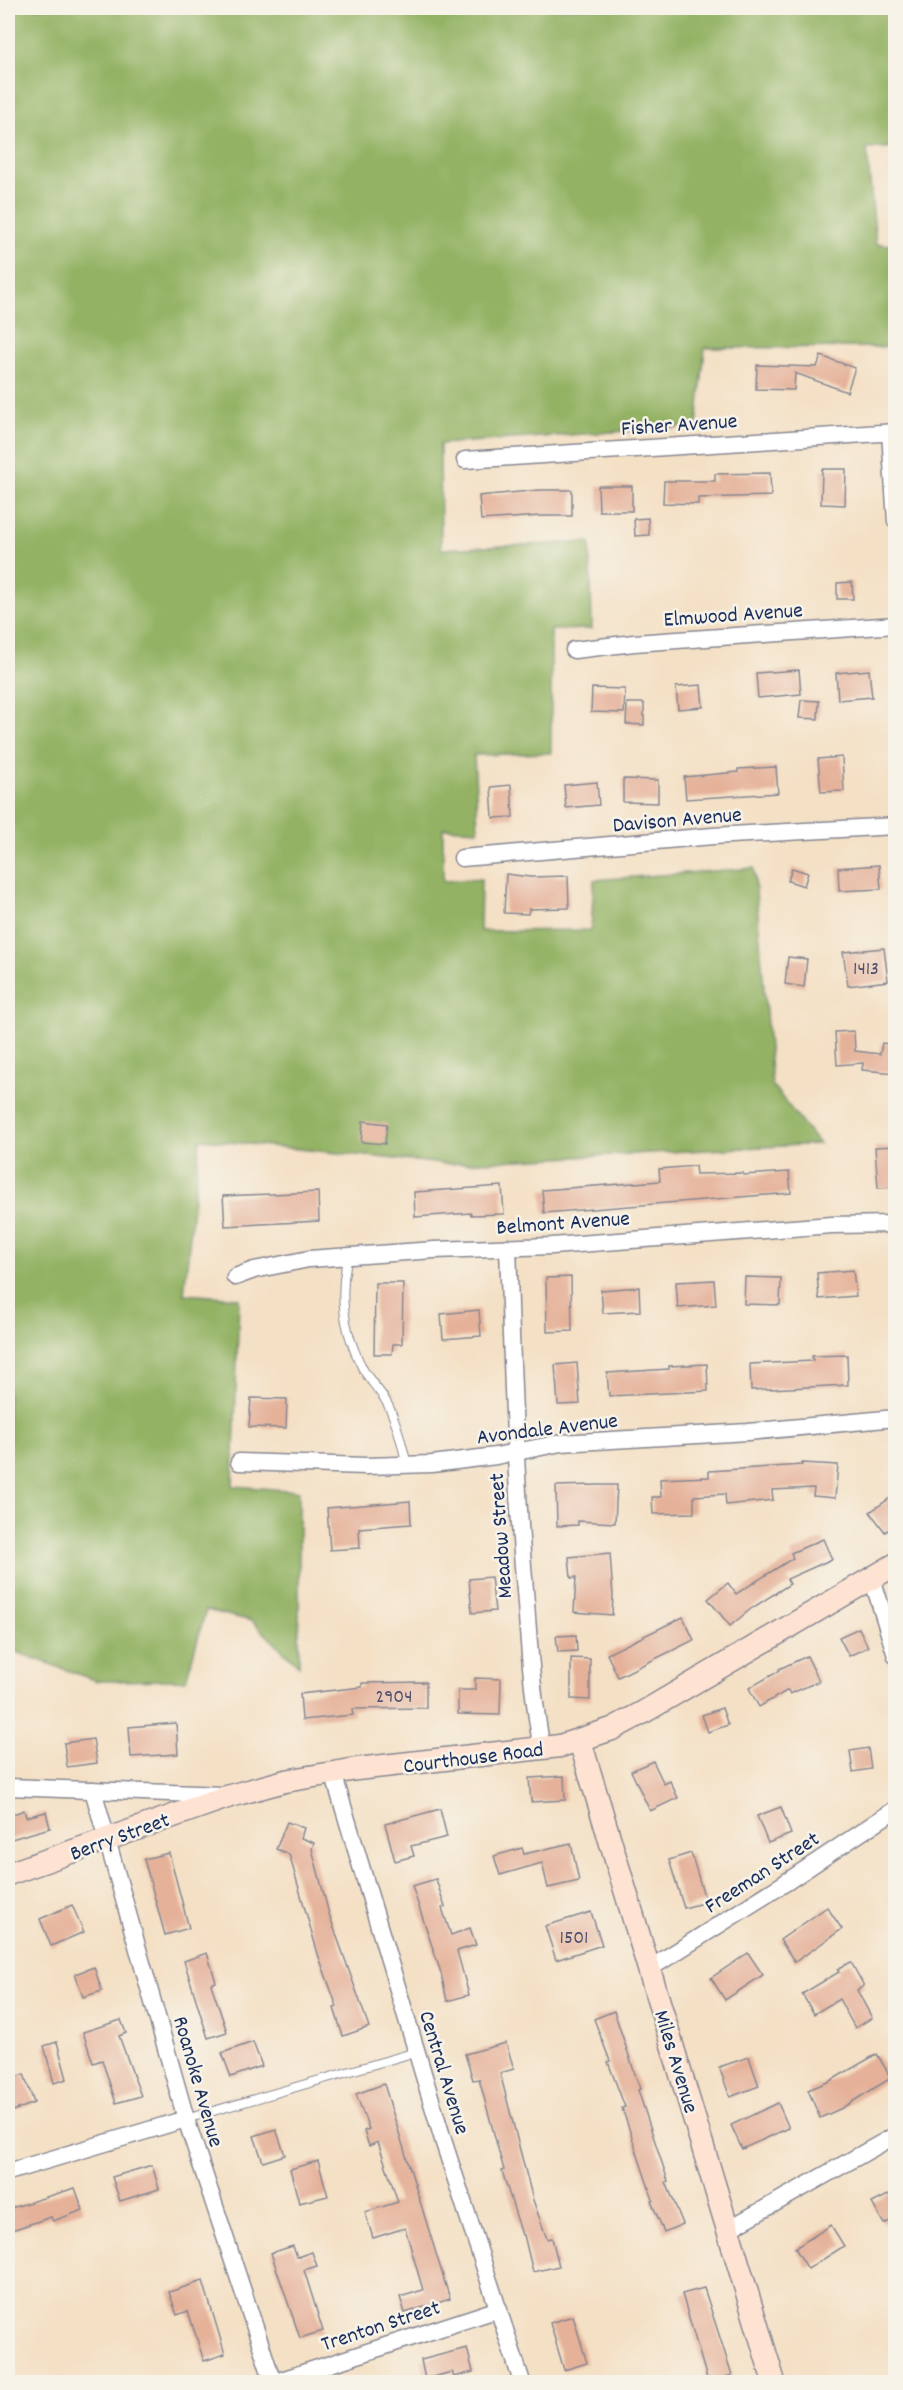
<svg xmlns="http://www.w3.org/2000/svg" width="903" height="2390" font-family="Dekko,sans-serif">
<style>
.forest{fill:#93b264;stroke:#577061;stroke-width:1.5}
.building{fill:#e5b199}
.lines{fill:none;stroke-linecap:round;stroke-linejoin:round}
.lane-casing{stroke:#888892;stroke-width:10}
.street-casing{stroke:#888892;stroke-width:19}
.secondary-casing{stroke:#888892;stroke-width:25}
.lane{stroke:#fff;stroke-width:8}
.street{stroke:#fff;stroke-width:16}
.secondary{stroke:#fee3d2;stroke-width:22}
.labels{text-anchor:middle;stroke-width:5;stroke-linejoin:round;paint-order:stroke}
.number-label{font-size:20px;fill:#4e506d}
.street-label{font-size:22px;fill:#1b2f5e;stroke:#f7f3e8}
</style>
<rect width="100%" height="100%" fill="#f7f3e8"/>
<filter id="ink" filterUnits="userSpaceOnUse"><feTurbulence type="fractalNoise" baseFrequency=".0167" numOctaves="2"/><feDisplacementMap in="SourceGraphic" scale="12" xChannelSelector="R" yChannelSelector="G"/><feConvolveMatrix kernelMatrix="1 2 1 2 8 2 1 2 1" color-interpolation-filters="sRGB"/></filter>
<filter id="wash" filterUnits="userSpaceOnUse"><feTurbulence type="fractalNoise" baseFrequency=".008" numOctaves="4" result="noise"/><feDisplacementMap in="SourceGraphic" scale="24" xChannelSelector="R" yChannelSelector="G"/><feGaussianBlur stdDeviation="1.35" result="paint"/><feColorMatrix in="noise" values="0 0 0 0 0 0 0 0 0 0 0 0 0 0 0 0 0 1.4 0 .05"/><feComposite in="paint" operator="in"/></filter>
<g filter="url(#wash)">
<rect width="100%" height="100%" fill="#f4e0c5"/>
<path class="forest" d="M8,8H895V147L867,149L876,244L895,245V347L705,348L697,426L440,444L441,549L590,542L592,629L551,630V753L474,755L478,830L443,828V881L481,879L480,931L591,930L594,880L754,868L772,1085L819,1144L445,1164L200,1139L184,1294L239,1298L233,1486L299,1491V1666L252,1621L206,1610L186,1680L97,1681L8,1649Z"/>
<g id="blocks">
<g class="building">
<path d="M821,356L855,368L847,392L795,373L794,390L756,389L757,365L817,367Z"/>
<path d="M822,469H846L845,505L821,504Z"/>
<path d="M770,473L771,496L698,498V504L663,503L664,481H715V474Z"/>
<path d="M598,486H632V511H599Z"/>
<path d="M540,490H572V516H540L481,520L479,496Z"/>
<path d="M648,518L649,535L635,536L634,519Z"/>
<path d="M852,582L853,599H837V583Z"/>
<path d="M799,670L801,694L758,698L756,673Z"/>
<path d="M869,670L872,697L838,700L836,673Z"/>
<path d="M701,685L703,707L678,709L676,687Z"/>
<path d="M592,688L625,689L624,713L591,712Z"/>
<path d="M801,700L819,701L818,719L799,718Z"/>
<path d="M627,703H644V725L626,724Z"/>
<path d="M842,757L844,791L821,792L818,759Z"/>
<path d="M776,767L778,793L686,799L684,777L738,772V769Z"/>
<path d="M623,779L658,780V803L623,802Z"/>
<path d="M597,782L599,805L566,808L564,785Z"/>
<path d="M511,785L513,817L493,818L491,787Z"/>
<path d="M879,865L881,889L839,891L838,868Z"/>
<path d="M792,868L808,873L804,886L788,881Z"/>
<path d="M506,874L530,877L568,876L569,908L529,909L528,914L504,913Z"/>
<path d="M884,948L888,981L848,986L843,952Z"/>
<path d="M788,957L807,959L804,987L785,984Z"/>
<path d="M854,1031L855,1051L880,1054L882,1043L896,1045V1073L862,1070L863,1063L837,1065L835,1032Z"/>
<path d="M363,1121L387,1124L385,1144L361,1142Z"/>
<path d="M896,1146V1187L878,1188L875,1147Z"/>
<path d="M695,1166L696,1174L743,1173V1175L789,1172L791,1193L544,1213L542,1190L660,1181L659,1169Z"/>
<path d="M502,1186L504,1214L471,1215V1213L415,1217L414,1192Z"/>
<path d="M318,1192L319,1221L225,1226L223,1196Z"/>
<path d="M853,1270L856,1296L819,1299L817,1273Z"/>
<path d="M571,1277L572,1331L547,1332L546,1278Z"/>
<path d="M745,1277L781,1278L780,1305L744,1304Z"/>
<path d="M714,1280L716,1305L678,1308L676,1282Z"/>
<path d="M375,1283H403L402,1344H393L392,1354H374Z"/>
<path d="M639,1287L640,1311L603,1313L601,1290Z"/>
<path d="M479,1310L481,1336L443,1339L441,1314Z"/>
<path d="M847,1355L848,1385L751,1390L750,1364L813,1361L812,1356Z"/>
<path d="M577,1363L580,1404L558,1405L555,1365Z"/>
<path d="M707,1364L708,1391L609,1396L607,1373L669,1369V1366Z"/>
<path d="M251,1398L287,1399L286,1428L249,1427Z"/>
<path d="M802,1463L838,1465L835,1498L813,1496L814,1488L772,1490L773,1500L726,1505L725,1494L694,1496V1513L653,1514L652,1497H661L660,1479L709,1477V1471L802,1465Z"/>
<path d="M597,1485H617L615,1523L578,1521V1525L557,1526L556,1486Z"/>
<path d="M896,1494V1525L885,1532L870,1512Z"/>
<path d="M410,1501L411,1524L359,1528L360,1548L330,1550L327,1508Z"/>
<path d="M823,1539L832,1559L787,1579L790,1584L752,1608L730,1626L708,1599L728,1583L736,1594L793,1558L791,1553Z"/>
<path d="M610,1553L613,1596L612,1615L574,1612L576,1577L571,1578L569,1557Z"/>
<path d="M491,1577L495,1611L472,1613L469,1579Z"/>
<path d="M683,1617L694,1640L618,1677L607,1654Z"/>
<path d="M859,1628L868,1647L849,1656L839,1637Z"/>
<path d="M576,1635L577,1651L558,1652L556,1636Z"/>
<path d="M807,1656L819,1681L790,1694L788,1690L759,1707L749,1688L779,1671V1669Z"/>
<path d="M571,1658L590,1659V1700L571,1699Z"/>
<path d="M475,1678L501,1679L500,1715L458,1714V1690H475Z"/>
<path d="M426,1682V1708L352,1709L353,1715L302,1720L300,1694L362,1687V1683Z"/>
<path d="M722,1708L728,1725L708,1732L702,1715Z"/>
<path d="M176,1723L178,1754L131,1757L129,1727Z"/>
<path d="M93,1739L97,1763L67,1767L64,1743Z"/>
<path d="M868,1748L871,1769L853,1772L850,1751Z"/>
<path d="M653,1761L664,1784L670,1781L678,1798L650,1811L631,1771Z"/>
<path d="M564,1776L565,1800L531,1802L529,1778Z"/>
<path d="M781,1807L791,1834L768,1843L757,1816Z"/>
<path d="M440,1809L447,1837L411,1846L414,1856L395,1861L385,1824Z"/>
<path d="M24,1810L26,1817L46,1812L50,1828L8,1840V1816Z"/>
<path d="M287,1822L304,1828L301,1838L314,1843L312,1849L329,1914L369,2027L343,2036L334,2008L337,2007L318,1954L289,1854L276,1849Z"/>
<path d="M571,1843L579,1881L548,1888L542,1863L500,1875L494,1856L522,1848L524,1854Z"/>
<path d="M169,1853L189,1928L165,1935L144,1859Z"/>
<path d="M691,1853L706,1902L684,1908L669,1860Z"/>
<path d="M436,1879L445,1907L442,1908L451,1935L470,1928L476,1945L457,1951L469,1995L447,2001L441,1973L412,1886Z"/>
<path d="M72,1905L84,1932L51,1946L40,1919Z"/>
<path d="M827,1907L842,1929L795,1962L780,1940Z"/>
<path d="M591,1912L602,1945L556,1960L545,1926Z"/>
<path d="M207,1953L216,1982L211,1984L227,2032L208,2038L184,1961Z"/>
<path d="M748,1953L763,1975L725,2000L711,1978Z"/>
<path d="M851,1962L864,1986L857,1990L872,2018L855,2028L839,1999L814,2014L802,1994L839,1972L837,1969Z"/>
<path d="M94,1967L102,1991L83,1997L75,1974Z"/>
<path d="M614,2011L640,2089L638,2090L668,2181L666,2182L683,2224L664,2232L651,2201L653,2200L622,2108L625,2107L608,2062L610,2061L594,2019Z"/>
<path d="M121,2020L126,2033L119,2036L141,2096L116,2103L102,2060L93,2063L83,2032Z"/>
<path d="M57,2042L67,2079L54,2083L44,2046Z"/>
<path d="M253,2042L262,2066L231,2077L222,2053Z"/>
<path d="M506,2043L514,2069L500,2073L533,2200L547,2239L552,2238L559,2266L533,2272L524,2235H522L502,2171L504,2170L479,2079L473,2080L465,2054Z"/>
<path d="M877,2054L891,2078L842,2108L820,2118L808,2090L830,2081Z"/>
<path d="M749,2057L759,2086L730,2097L719,2067Z"/>
<path d="M24,2074L34,2103L8,2113V2080Z"/>
<path d="M384,2084L450,2299L405,2313L400,2297L423,2290L405,2228L373,2238L365,2212L398,2202L378,2142L369,2146L364,2131L369,2129L356,2094Z"/>
<path d="M778,2103L789,2128L742,2149L731,2125Z"/>
<path d="M276,2129L285,2155L263,2162L254,2136Z"/>
<path d="M318,2161L328,2196L299,2203L290,2169Z"/>
<path d="M152,2165L159,2189L120,2201L112,2177Z"/>
<path d="M75,2188L83,2210L53,2221L51,2217L12,2230L8,2209Z"/>
<path d="M896,2191V2218L884,2224L872,2203Z"/>
<path d="M831,2225L844,2246L808,2269L795,2248Z"/>
<path d="M293,2246L297,2257L312,2252L317,2266L304,2270L323,2331L300,2338L271,2253Z"/>
<path d="M203,2281L225,2354L204,2361L188,2311L177,2315L169,2292Z"/>
<path d="M704,2288L732,2375L708,2382L682,2294Z"/>
<path d="M573,2316L587,2363L564,2370L550,2323Z"/>
<path d="M467,2348L473,2372L454,2377L452,2372L425,2379L421,2360Z"/>
</g>
</g>
</g>
<g filter="url(#ink)">
<use href="#blocks" fill-opacity="0" stroke="#888892" stroke-width="1.5"/>
<g class="lines">
<defs>
<g id="lane">
<path d="M348,1256C338,1296 344,1333 363,1369C370,1382 383,1393 389,1407C398,1425 402,1445 407,1465"/>
<path d="M186,2119L416,2052"/>
</g>
<g id="street">
<path d="M890,433L896,521"/>
<path d="M465,460L896,432"/>
<path d="M574,650L634,643L896,625"/>
<path d="M462,858L713,836L896,826"/>
<path d="M508,1247C512,1362 515,1476 525,1590C529,1643 532,1696 542,1748"/>
<path d="M235,1277L254,1270L309,1259L434,1250L552,1246L832,1225L896,1224"/>
<path d="M239,1462L366,1466L432,1464L496,1456L561,1443L748,1432L896,1418"/>
<path d="M872,1578L896,1656"/>
<path d="M333,1773L444,2143L522,2382"/>
<path d="M8,1787L223,1795"/>
<path d="M93,1790L186,2119L273,2382"/>
<path d="M649,1969L785,1883L896,1809"/>
<path d="M8,2172L186,2119"/>
<path d="M727,2230L896,2135"/>
<path d="M275,2382L499,2309"/>
</g>
<g id="secondary">
<path d="M580,1741L774,2382"/>
<path d="M8,1874L230,1796L285,1781L357,1769L560,1746L612,1729L642,1713L896,1564"/>
</g>
</defs>
<use href="#lane" class="lane-casing"/>
<use href="#street" class="street-casing"/>
<use href="#secondary" class="secondary-casing"/>
<use href="#lane" class="lane"/>
<use href="#street" class="street"/>
<use href="#secondary" class="secondary"/>
</g>
</g>
<g class="labels">
<g class="number-label">
<text x="866" y="974">1413</text>
<text x="394" y="1702">2904</text>
<text x="574" y="1943">1501</text>
</g>
<g class="street-label">
<text transform="translate(679 423) rotate(-4)" y="8">Fisher Avenue</text>
<text transform="translate(733 613) rotate(-4)" y="8">Elmwood Avenue</text>
<text transform="translate(677 818) rotate(-5)" y="8">Davison Avenue</text>
<text transform="translate(563 1221) rotate(-4)" y="8">Belmont Avenue</text>
<text transform="translate(547 1427) rotate(-7)" y="8">Avondale Avenue</text>
<text transform="translate(499 1536) rotate(-94)" y="8">Meadow Street</text>
<text transform="translate(473 1756) rotate(-7)" y="8">Courthouse Road</text>
<text transform="translate(119 1835) rotate(-20)" y="8">Berry Street</text>
<text transform="translate(761 1871) rotate(-33)" y="8">Freeman Street</text>
<text transform="translate(678 2061) rotate(73)" y="8">Miles Avenue</text>
<text transform="translate(446 2072) rotate(73)" y="8">Central Avenue</text>
<text transform="translate(200 2081) rotate(74)" y="8">Roanoke Avenue</text>
<text transform="translate(380 2324) rotate(-18)" y="8">Trenton Street</text>
</g>
</g>
<rect width="903" height="2390" fill="none" stroke="#f7f3e8" stroke-width="30"/>
</svg>
